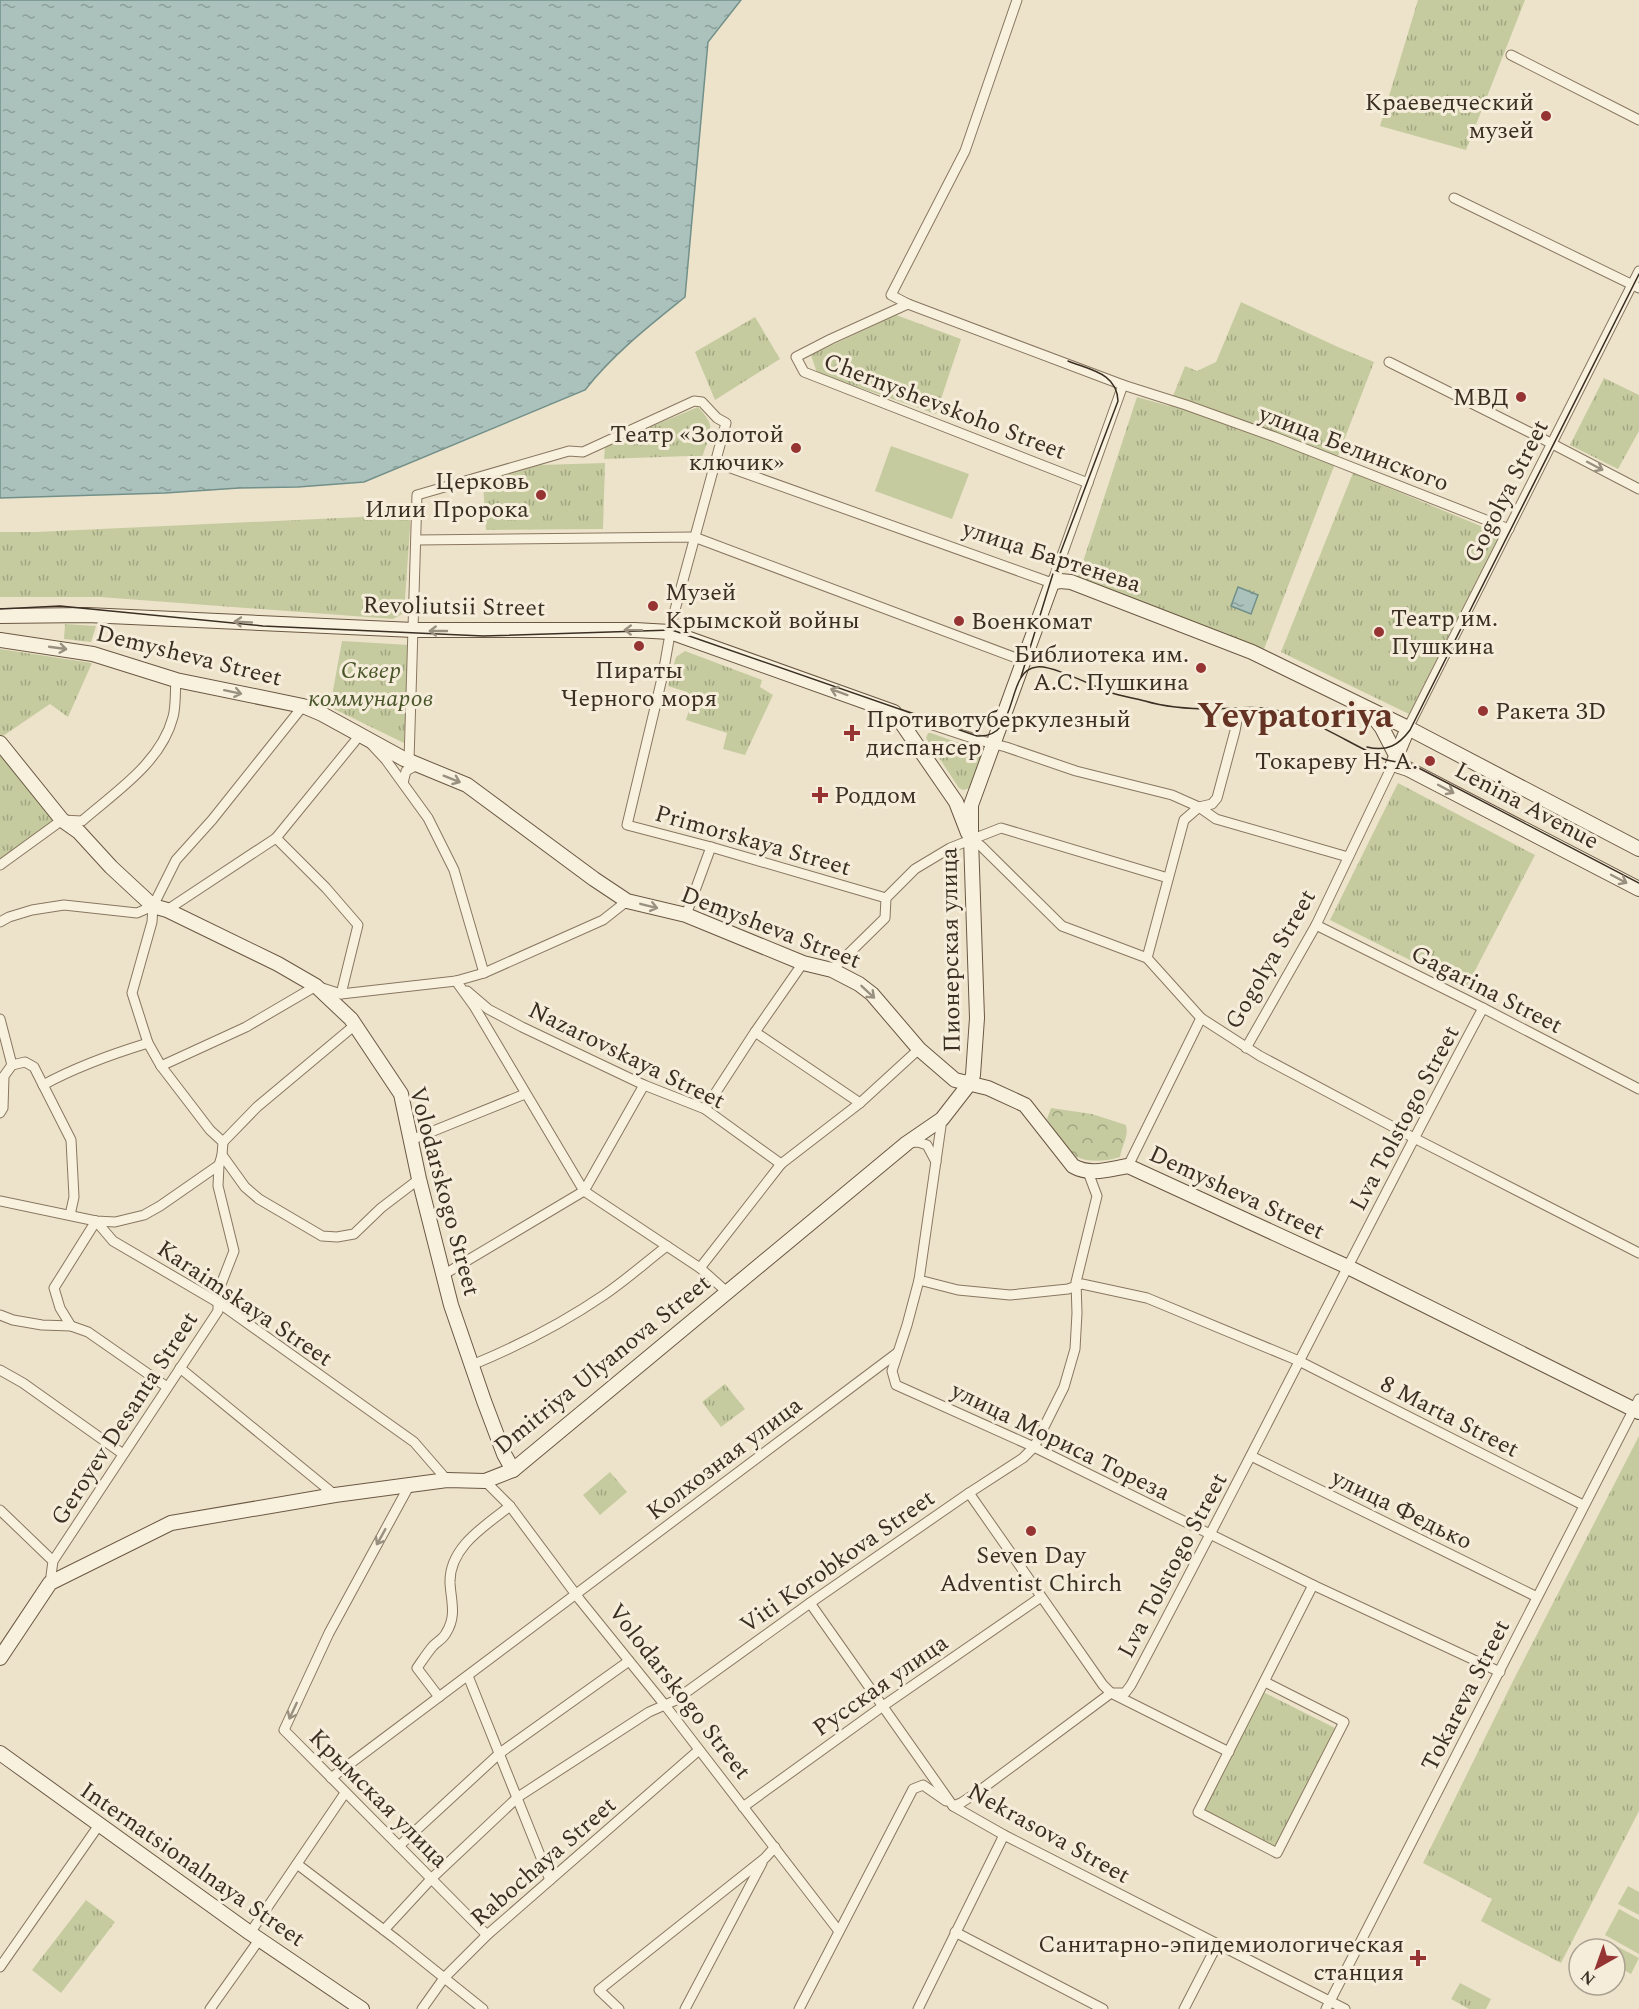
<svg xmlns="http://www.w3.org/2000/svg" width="1639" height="2009" font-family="Spectral,serif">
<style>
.grass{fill:url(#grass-tufts)}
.forest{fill:url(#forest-crowns)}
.pitch{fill:#c5cb9f}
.water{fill:url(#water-ripples);stroke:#729089;stroke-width:1.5}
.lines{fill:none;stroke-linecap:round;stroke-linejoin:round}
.street-casing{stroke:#897760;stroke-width:11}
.secondary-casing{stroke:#6b5843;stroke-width:16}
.street{stroke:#f8f1de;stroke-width:9}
.secondary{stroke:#f8f1de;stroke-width:14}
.tram{stroke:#3b2e22;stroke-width:1.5}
.oneway{stroke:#9a9080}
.poi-dot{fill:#953433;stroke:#f5edda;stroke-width:2}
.labels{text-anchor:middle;stroke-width:6;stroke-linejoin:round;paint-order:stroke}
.poi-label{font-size:24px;fill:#3b2e22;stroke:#f5edda;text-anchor:end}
.street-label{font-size:24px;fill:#3b2e22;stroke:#f5edda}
.park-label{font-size:24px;font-style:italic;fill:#4a562a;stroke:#f5edda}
.town-label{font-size:36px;font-weight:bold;fill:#653324;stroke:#f5edda}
</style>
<defs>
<pattern id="grass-tufts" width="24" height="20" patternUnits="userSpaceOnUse" patternTransform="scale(1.5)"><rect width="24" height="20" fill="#c5cb9f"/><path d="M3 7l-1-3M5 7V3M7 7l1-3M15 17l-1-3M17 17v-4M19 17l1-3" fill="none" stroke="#a1a581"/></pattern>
<pattern id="forest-crowns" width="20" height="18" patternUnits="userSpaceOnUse" patternTransform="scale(1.5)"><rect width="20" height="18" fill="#c5cb9f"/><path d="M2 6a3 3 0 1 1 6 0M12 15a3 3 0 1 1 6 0" fill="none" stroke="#a1a581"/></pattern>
<pattern id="water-ripples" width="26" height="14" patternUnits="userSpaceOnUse" patternTransform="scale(1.5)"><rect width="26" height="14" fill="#abc2bc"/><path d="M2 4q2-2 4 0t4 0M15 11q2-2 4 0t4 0" fill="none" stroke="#8c9e98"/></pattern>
</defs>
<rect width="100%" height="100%" fill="#ede3cb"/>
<g class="grass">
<path d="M1418,0H1525L1466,150L1380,126Z"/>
<path d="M1241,302L1338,347L1374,362L1264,649L1078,577L1137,397L1169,406L1185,366L1197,371L1216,362Z"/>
<path d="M896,315L961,339L936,414L817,373L811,355Z"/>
<path d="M755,317L780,359L715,400L695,352Z"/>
<path d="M1604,378L1639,395V431L1618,469L1570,445Z"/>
<path d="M698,407C718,428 710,432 702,458L690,456L604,459L605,446Z"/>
<path d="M605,463L603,529L486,530L483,482L540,465Z"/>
<path d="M1353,473L1500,534L1409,714L1281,652Z"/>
<path d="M410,504V528L404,613L393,619L100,597H0V532H36L361,517Z"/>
<path d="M65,624L96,626L91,642L64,639Z"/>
<path d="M342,641L409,645L404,743L330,707Z"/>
<path d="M0,649L92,663L68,717L50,704L0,738Z"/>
<path d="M685,651L762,680L760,687L773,695L745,755L723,749L727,733L686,720L692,700L687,692L668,686L676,657Z"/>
<path d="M928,733H931L984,752L971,788L963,790L959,788L926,738Z"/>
<path d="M0,746L60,819L0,863Z"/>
<path d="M1398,783L1535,855L1466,988L1330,920Z"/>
<path d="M725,1384L745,1409L721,1427L702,1402Z"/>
<path d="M1639,1436V1811L1561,1963L1481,1921L1492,1899L1423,1863L1514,1679Z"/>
<path d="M610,1472L627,1492L600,1515L583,1495Z"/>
<path d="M1263,1692L1335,1728L1274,1848L1203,1812Z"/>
<path d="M86,1900L115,1922L61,1993L32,1970Z"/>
<path d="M1460,1983L1491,1999L1486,2009H1469L1451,1999Z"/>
</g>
<path class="forest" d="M1051,1108L1092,1114L1126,1125C1129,1136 1122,1145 1120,1157C1108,1161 1089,1163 1077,1157C1070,1154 1052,1127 1047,1119Z"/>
<g class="pitch">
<path d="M891,446L969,474L952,519L875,491Z"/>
<path d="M1628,1886L1639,1892V1915L1618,1904Z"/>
<path d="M1619,1909L1639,1920V1954L1605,1935Z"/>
<path d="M1603,1939L1639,1958L1631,1974L1615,1965V1949H1598Z"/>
</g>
<g class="water">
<path d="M0,0H741L708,42L685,297C649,326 613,354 585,390L364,482L298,487L239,488L165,493L0,498Z"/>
<path d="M1238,587L1258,595L1251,614L1231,606Z"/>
</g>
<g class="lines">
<defs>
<g id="street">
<path d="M1017,0L965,151L891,295L908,304L1123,385L1186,405L1275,437L1509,529"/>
<path d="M1511,55L1639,120"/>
<path d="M1454,198L1639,288"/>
<path d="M908,304L831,339L796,357L804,372L1088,483"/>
<path d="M1389,362L1541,438L1639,489"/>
<path d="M714,462L1052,583L1123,385"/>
<path d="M416,540L694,537L1024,661"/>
<path d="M894,712L975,739L1006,747L1076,771L1172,795L1199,807L1216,819L1348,857"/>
<path d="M1408,728L1639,271"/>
<path d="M372,745L386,760L428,818L454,870L484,973"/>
<path d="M409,761L417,495L569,451L583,452L694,401L702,402L717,418L726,423L673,617L663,674L627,825L711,847L886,898"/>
<path d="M403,783L406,771L417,765"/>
<path d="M276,838L326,888L358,925L341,994"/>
<path d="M971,839L981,846L1062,926L1147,958L1201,1018"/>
<path d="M0,865L62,820L82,821C115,792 161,763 173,717C176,706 175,692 176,680"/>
<path d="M153,906L152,922L132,993L148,1043L161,1066L210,1130L223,1142L222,1155L245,1187L259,1199L322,1236L337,1237L354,1234L381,1208L419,1179"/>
<path d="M167,910L276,838L360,735"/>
<path d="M686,915L711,847"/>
<path d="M0,922L9,917L32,910L64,905L137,913L153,906L176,860L212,820L303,706"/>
<path d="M1316,925L1483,1008L1639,1089"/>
<path d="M1147,958L1184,820L1199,807L1212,804L1217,798L1235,731L1237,720L1235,715"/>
<path d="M832,970L885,918L886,898L915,869L950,848L1001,828L1168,878"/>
<path d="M456,981L474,1006L584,1191L700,1268"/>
<path d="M467,991L488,1009L522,1027L644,1085L705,1109L781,1164"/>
<path d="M0,1019L12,1065"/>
<path d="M755,1032L860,1103"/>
<path d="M1246,1048L1316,925L1393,764"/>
<path d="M12,1065L25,1062L34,1067L71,1140L74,1197L70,1215"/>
<path d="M161,1066L246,1027L316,986L341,994L456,981L484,973L603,920L627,901"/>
<path d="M43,1085C76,1067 112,1054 148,1043"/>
<path d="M705,1109L755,1032L803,963"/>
<path d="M0,1113L3,1108L4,1076L12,1065"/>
<path d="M942,1119L919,1280L907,1325L892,1371L896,1385L1034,1447L1313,1585L1500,1672"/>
<path d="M411,1140L525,1094"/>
<path d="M223,1142L257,1107L355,1025"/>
<path d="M907,1143L918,1142L927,1145L936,1162"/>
<path d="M1128,1166L1201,1018L1260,1056L1414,1138L1639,1253"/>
<path d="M0,1201L96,1221L115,1222L144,1215L160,1206L219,1165"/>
<path d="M96,1221L113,1241L219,1303L414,1442L447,1480"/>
<path d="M443,1275L584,1191L644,1085"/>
<path d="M919,1280L958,1290L1010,1295L1068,1289L1082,1284L1147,1298L1299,1361L1583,1505"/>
<path d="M727,1292L700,1268L781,1164L860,1103L919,1049"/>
<path d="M0,1315L13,1320L42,1325L71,1326L88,1332L167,1387"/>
<path d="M71,1326L60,1308L54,1288L96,1221"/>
<path d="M472,1365C518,1346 563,1323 604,1295C626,1280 646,1262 667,1246"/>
<path d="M180,1368L335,1495"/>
<path d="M0,1370L23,1383L123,1454"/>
<path d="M1251,1456L1537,1597"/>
<path d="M485,1481L510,1506L580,1600L664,1704L838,1930"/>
<path d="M409,1486L329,1633L284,1730L487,1935"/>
<path d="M969,1493L1103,1685L1111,1693L1229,1752"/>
<path d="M0,1510L53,1561L50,1583"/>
<path d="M53,1561L218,1311V1292L234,1251L218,1186L219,1165L222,1155"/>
<path d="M810,1603L953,1806L1004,1835L1345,2009"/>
<path d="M468,1676L550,1880"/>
<path d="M1265,1682L1344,1722L1277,1853L1198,1812L1313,1585"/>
<path d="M439,1697L417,1668C422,1661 427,1653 433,1646C437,1642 444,1638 446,1633C457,1616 451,1601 450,1583C449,1547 485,1526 510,1506"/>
<path d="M331,1778L897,1353"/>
<path d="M953,1806L961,1803L979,1791L1111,1693H1125L1131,1685C1251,1460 1363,1232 1483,1008"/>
<path d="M743,1807L883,1706L1041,1597"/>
<path d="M399,1846L500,1753L629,1661"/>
<path d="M297,1864L397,1940L483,2009"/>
<path d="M384,1930L432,1878L518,1797L649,1712L674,1701L810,1603L969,1493L1023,1458L1034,1447L1064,1387L1075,1349L1077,1313L1076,1282L1097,1196L1088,1172"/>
<path d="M955,1932L1103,2009"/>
<path d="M250,1933L345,1793"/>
<path d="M0,1967L99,1825"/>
<path d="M210,2009L259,1940"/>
<path d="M422,2009L444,1978L487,1935L699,1750"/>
<path d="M619,2009L599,1990L765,1858L775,1847"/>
<path d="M685,2009L762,1863"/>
<path d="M799,2009L913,1789L923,1785L946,1801"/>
<path d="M918,2009L1004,1835"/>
<path d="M1184,2009L1217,1945"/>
<path d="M1326,2009L1639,1399"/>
</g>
<g id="secondary">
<path d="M0,616L87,615L414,630H635L670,632L894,712L956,802L968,833"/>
<path d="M0,640L93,654L176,680L303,706L322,714L404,759L467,785L594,879L627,901L686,915L803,963L832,970L859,984L872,994L919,1049L955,1080L988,1088L1025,1105L1073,1166C1090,1176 1110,1169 1128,1166L1348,1267L1639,1412"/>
<path d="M1369,711L1382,728L1399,761"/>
<path d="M1408,728L1393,764L1408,769L1639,889"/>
<path d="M0,743L62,820L79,832L111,867L153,906L167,910L278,964L316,986L351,1019L401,1094L419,1179L451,1305L484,1401L504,1454L513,1470"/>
<path d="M0,1658L50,1583L171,1523L335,1495L447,1480L485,1481L513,1470L907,1143L942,1119L970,1083L973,1075L977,1018L971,839V805L1052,583L1060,581L1071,582L1252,652L1408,728L1639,849"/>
<path d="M0,1753L250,1933L362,2009"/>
</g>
</defs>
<use href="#street" class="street-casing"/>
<use href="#secondary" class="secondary-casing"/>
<use href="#street" class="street"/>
<use href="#secondary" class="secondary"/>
<g class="tram">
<path d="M0,609L60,606L263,626L483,636L672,630L977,736C1021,739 1004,670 1037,667C1052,665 1093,686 1109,692C1121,696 1133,698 1145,701C1165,707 1191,709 1213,709C1229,709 1246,706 1263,708C1306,713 1345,742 1384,759C1393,763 1402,761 1411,764L1639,883"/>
<path d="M1021,677L1055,567L1118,401C1117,373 1090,370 1068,361"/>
<path d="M1367,747C1387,752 1399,745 1410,730L1639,274"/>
</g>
</g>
<defs><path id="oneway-shaft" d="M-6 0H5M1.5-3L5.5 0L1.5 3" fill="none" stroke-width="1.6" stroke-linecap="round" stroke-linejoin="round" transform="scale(1.5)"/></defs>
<g class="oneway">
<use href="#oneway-shaft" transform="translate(1595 466) rotate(28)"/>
<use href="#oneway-shaft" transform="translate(243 622) rotate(-177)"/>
<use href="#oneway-shaft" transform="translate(633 630) rotate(-179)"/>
<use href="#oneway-shaft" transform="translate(438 631) rotate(-180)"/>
<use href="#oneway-shaft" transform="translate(58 648) rotate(8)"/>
<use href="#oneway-shaft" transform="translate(233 692) rotate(12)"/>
<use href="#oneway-shaft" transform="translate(839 692) rotate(-160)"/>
<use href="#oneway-shaft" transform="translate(452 779) rotate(22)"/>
<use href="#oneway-shaft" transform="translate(1446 789) rotate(28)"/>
<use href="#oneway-shaft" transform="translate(1619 879) rotate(28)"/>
<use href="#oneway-shaft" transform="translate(649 906) rotate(14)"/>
<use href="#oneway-shaft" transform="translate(868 992) rotate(43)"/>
<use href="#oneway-shaft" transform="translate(381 1537) rotate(119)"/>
<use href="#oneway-shaft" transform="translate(293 1711) rotate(115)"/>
</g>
<g class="poi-dot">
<circle cx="1546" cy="116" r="6"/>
<circle cx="1521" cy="397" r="6"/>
<circle cx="796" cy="448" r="6"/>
<circle cx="541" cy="495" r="6"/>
<circle cx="653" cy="606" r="6"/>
<circle cx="959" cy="621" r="6"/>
<circle cx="1379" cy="632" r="6"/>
<circle cx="639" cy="646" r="6"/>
<circle cx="1201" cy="668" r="6"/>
<circle cx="1483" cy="711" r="6"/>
<path d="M849 724h6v6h6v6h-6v6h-6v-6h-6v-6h6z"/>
<circle cx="1430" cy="761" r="6"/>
<path d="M817 786h6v6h6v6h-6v6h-6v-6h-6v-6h6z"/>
<circle cx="1031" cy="1531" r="6"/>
<path d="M1415 1949h6v6h6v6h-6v6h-6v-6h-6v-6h6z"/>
</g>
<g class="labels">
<g class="poi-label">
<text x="1534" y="110">Краеведческий<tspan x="1534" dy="28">музей</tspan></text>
<text x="1509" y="405">МВД</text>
<text x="784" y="442">Театр «Золотой<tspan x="784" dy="28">ключик»</tspan></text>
<text x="529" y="489">Церковь<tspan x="529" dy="28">Илии Пророка</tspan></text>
<text x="665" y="600" text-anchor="start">Музей<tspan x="665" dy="28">Крымской войны</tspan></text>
<text x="1391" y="626" text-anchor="start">Театр им.<tspan x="1391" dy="28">Пушкина</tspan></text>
<text x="971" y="629" text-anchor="start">Военкомат</text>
<text x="1189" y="662">Библиотека им.<tspan x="1189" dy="28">А.С. Пушкина</tspan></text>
<text x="639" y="678" text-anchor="middle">Пираты<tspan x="639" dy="28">Черного моря</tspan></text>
<text x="1495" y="719" text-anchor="start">Ракета 3D</text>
<text x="866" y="727" text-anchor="start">Противотуберкулезный<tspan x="866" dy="28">диспансер</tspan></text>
<text x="1418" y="769">Токареву Н. А.</text>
<text x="834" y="803" text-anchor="start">Роддом</text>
<text x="1031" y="1563" text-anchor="middle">Seven Day<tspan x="1031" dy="28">Adventist Chirch</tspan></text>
<text x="1404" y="1952">Санитарно-эпидемиологическая<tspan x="1404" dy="28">станция</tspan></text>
</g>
<g class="street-label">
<text transform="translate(945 406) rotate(21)" y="8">Chernyshevskoho Street</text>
<text transform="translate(1354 448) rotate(21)" y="8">улица Белинского</text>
<text transform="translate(1506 491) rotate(-63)" y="8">Gogolya Street</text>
<text transform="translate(1052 556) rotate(18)" y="8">улица Бартенева</text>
<text transform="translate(454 606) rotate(1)" y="8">Revoliutsii Street</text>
<text transform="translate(189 655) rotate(14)" y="8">Demysheva Street</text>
<text transform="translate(1527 805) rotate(28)" y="8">Lenina Avenue</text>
<text transform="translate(753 840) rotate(16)" y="8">Primorskaya Street</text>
<text transform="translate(771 927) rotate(21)" y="8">Demysheva Street</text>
<text transform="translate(950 950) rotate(-91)" y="8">Пионерская улица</text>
<text transform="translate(1270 959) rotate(-60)" y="8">Gogolya Street</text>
<text transform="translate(1487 989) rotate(27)" y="8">Gagarina Street</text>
<text transform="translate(627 1055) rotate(26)" y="8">Nazarovskaya Street</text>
<text transform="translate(1404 1118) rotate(-62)" y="8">Lva Tolstogo Street</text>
<text transform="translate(445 1191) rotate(75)" y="8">Volodarskogo Street</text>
<text transform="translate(1237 1192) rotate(25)" y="8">Demysheva Street</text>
<text transform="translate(245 1303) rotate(34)" y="8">Karaimskaya Street</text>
<text transform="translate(602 1364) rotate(-39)" y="8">Dmitriya Ulyanova Street</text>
<text transform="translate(1450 1416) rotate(27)" y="8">8 Marta Street</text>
<text transform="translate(124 1418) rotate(-57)" y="8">Geroyev Desanta Street</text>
<text transform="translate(1061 1441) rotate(26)" y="8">улица Мориса Тореза</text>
<text transform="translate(724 1458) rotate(-37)" y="8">Колхозная улица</text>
<text transform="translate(1402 1509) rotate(26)" y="8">улица Федько</text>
<text transform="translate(837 1561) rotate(-35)" y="8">Viti Korobkova Street</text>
<text transform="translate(1172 1565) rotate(-62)" y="8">Lva Tolstogo Street</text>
<text transform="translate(880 1685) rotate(-35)" y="8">Русская улица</text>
<text transform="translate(680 1691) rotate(52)" y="8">Volodarskogo Street</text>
<text transform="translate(1465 1695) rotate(-63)" y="8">Tokareva Street</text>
<text transform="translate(379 1798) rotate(45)" y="8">Крымская улица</text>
<text transform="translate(1049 1833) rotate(29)" y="8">Nekrasova Street</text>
<text transform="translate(543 1861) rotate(-41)" y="8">Rabochaya Street</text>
<text transform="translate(193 1864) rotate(35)" y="8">Internatsionalnaya Street</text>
</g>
<g class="park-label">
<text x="371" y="678">Сквер<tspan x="371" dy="28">коммунаров</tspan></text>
</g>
<g class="town-label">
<text x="1295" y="727">Yevpatoriya</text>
</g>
</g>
<g transform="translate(1597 1967) rotate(220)"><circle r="28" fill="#f5edda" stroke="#aba190" stroke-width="1.5"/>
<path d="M0-4.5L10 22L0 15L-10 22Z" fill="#953433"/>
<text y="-9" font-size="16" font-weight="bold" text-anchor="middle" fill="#3b2e22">N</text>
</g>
</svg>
